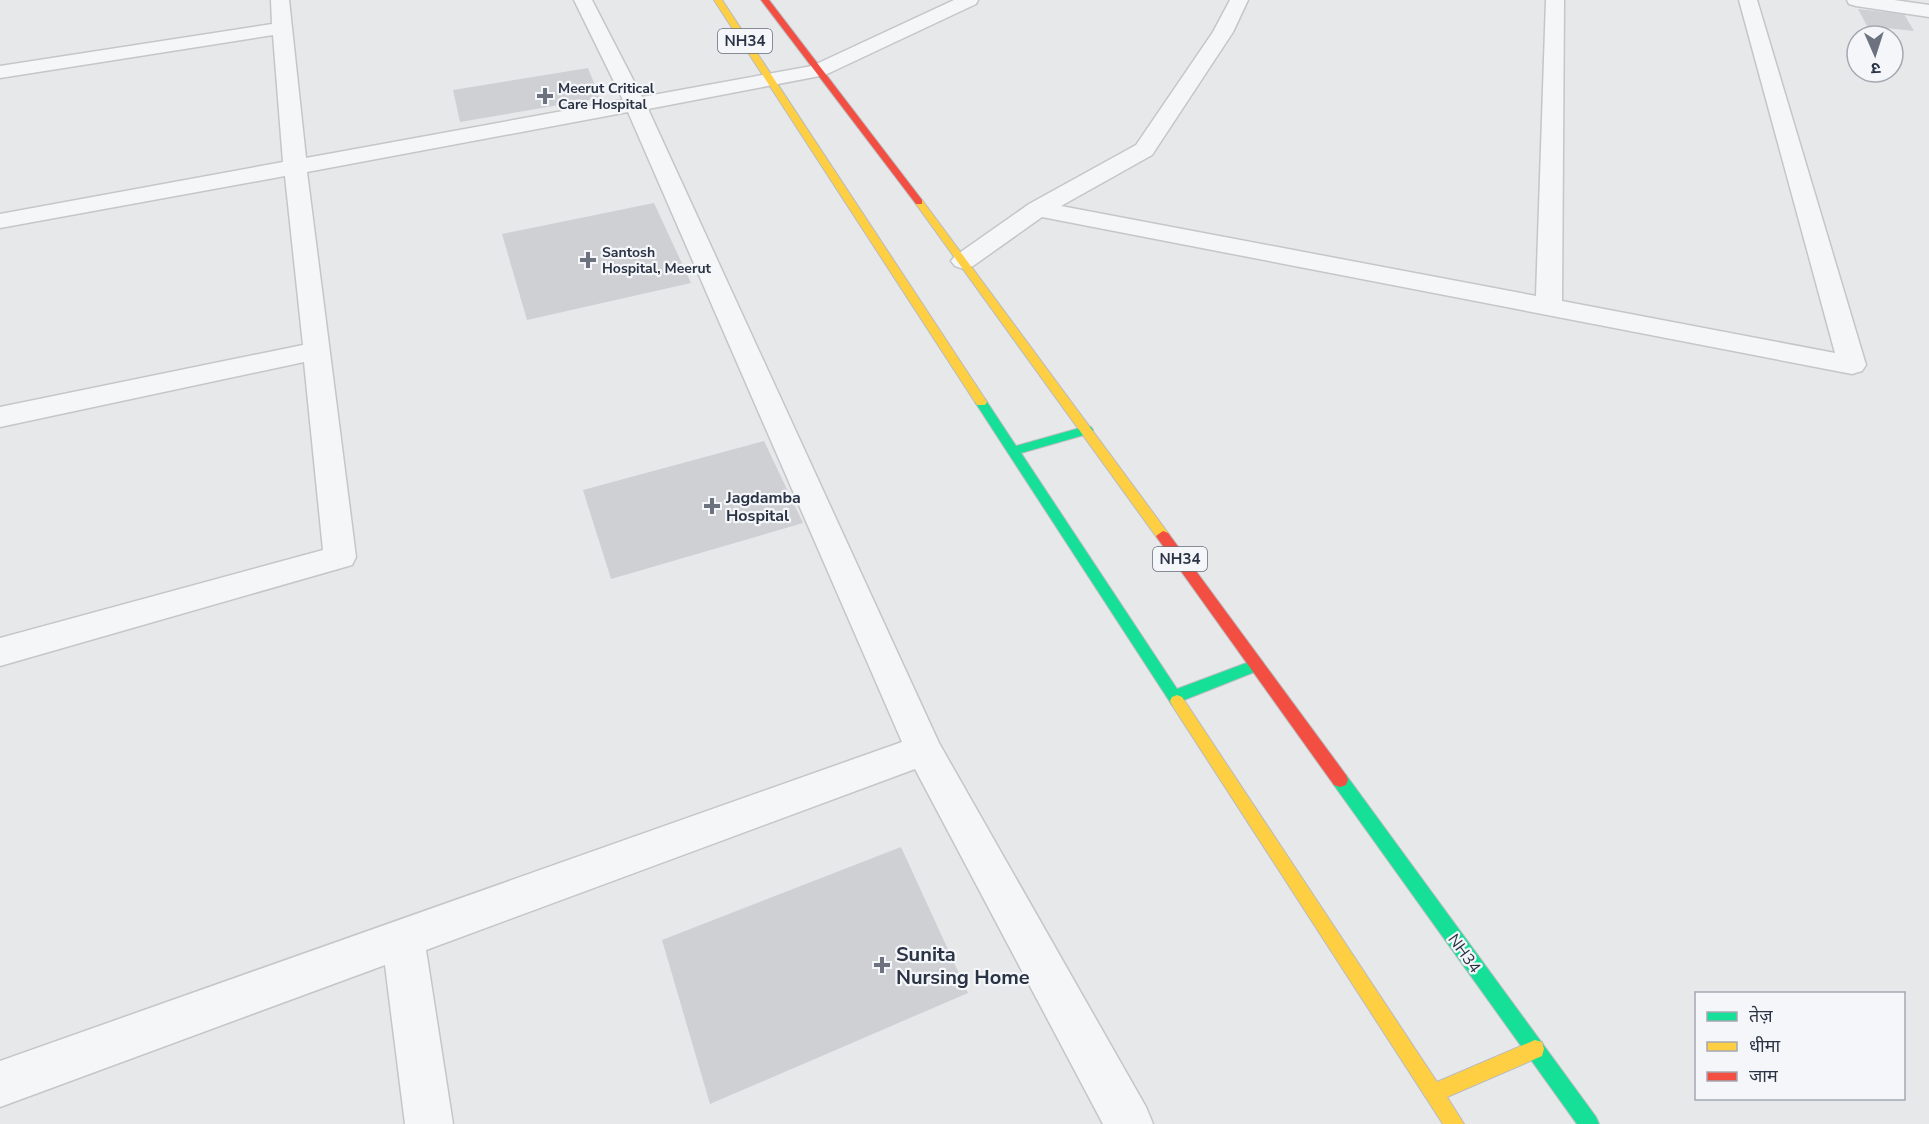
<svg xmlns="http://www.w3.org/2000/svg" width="1929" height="1124" font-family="'Nunito Sans','Noto Sans Devanagari',sans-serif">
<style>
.building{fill:#ced0d3}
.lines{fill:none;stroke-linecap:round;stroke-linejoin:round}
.street-casing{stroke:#c4c6c8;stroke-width:3}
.fast-casing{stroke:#b8bbbf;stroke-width:2}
.slow-casing{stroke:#b8bbbf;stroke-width:2}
.jam-casing{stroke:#b8bbbf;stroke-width:2}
.street{fill:#f5f6f7;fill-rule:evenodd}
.fast{fill:#16e098;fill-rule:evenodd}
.slow{fill:#ffcf43;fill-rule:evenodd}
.jam{fill:#f24e42;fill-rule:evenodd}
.poi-dot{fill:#6c737f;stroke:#f4f6f9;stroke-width:2}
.labels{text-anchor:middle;stroke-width:4.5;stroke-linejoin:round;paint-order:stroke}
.far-poi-label{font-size:14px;font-weight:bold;fill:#2b3445;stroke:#f4f6f9;text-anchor:start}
.shield{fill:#f4f6f9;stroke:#676e7b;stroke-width:1.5}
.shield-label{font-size:15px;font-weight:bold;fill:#2b3445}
.poi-label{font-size:16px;font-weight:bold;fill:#2b3445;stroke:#f4f6f9;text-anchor:start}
.street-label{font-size:16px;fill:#2b3445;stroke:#f4f6f9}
.near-poi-label{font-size:20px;font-weight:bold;fill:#2b3445;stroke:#f4f6f9;text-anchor:start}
</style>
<rect width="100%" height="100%" fill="#e6e8ea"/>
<g class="building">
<path d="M1858,9L1904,14L1914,31L1867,26Z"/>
<path d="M588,68L600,98L460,122L453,90Z"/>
<path d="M654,203L691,283L527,320L502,234Z"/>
<path d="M764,441L803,523L611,579L583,490Z"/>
<path d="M901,847L968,993L710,1104L662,940Z"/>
</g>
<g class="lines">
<defs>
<g id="street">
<path d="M271,0H289L306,158L623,100L574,0H592L642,97L812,66L954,0H978L976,4L825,75L648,109L939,743L1146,1107L1153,1124H1103L915,769L426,950L453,1124H405L385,965L0,1107V1061L902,742L628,112L307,172L356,557L352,565L0,666V638L323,550L304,362L0,427V407L303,345L285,176L0,228V214L283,162L273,35L0,78V66L272,24Z"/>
<path d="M1230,0H1248L1233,32L1152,155L1061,206L1536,296L1546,0H1564L1562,301L1835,353L1739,0H1757L1866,365L1862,371L1852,374L1042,217L973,266L964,269L955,266L951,261L955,256L1029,204L1136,145L1213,32Z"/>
<path d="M1847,0H1894L1929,5V17L1856,6L1849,4Z"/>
</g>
<g id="fast">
<path d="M981,398L985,399L1016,446L1087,426L1091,427L1093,430L1091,433L1021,453L1177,689L1257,659L1262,661L1264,665L1262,669L1184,700L1182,705L1177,707L1172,705L975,402Z"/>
<path d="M1340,773L1346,775L1596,1117L1599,1124H1577L1334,785L1332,780L1334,775Z"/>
</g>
<g id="slow">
<path d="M714,0H722L985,399L987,402L985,405H977Z"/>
<path d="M919,199L922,200L1168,533L1170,536L1168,539H1158L916,204V200Z"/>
<path d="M1177,695L1182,697L1437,1082L1535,1040L1542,1042L1544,1049L1542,1056L1447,1097L1464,1124H1443L1172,705L1170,701L1172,697Z"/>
</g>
<g id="jam">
<path d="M761,0H769L922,200V204H916Z"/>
<path d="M1163,531L1168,533L1346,775L1348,780L1346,785L1340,787L1334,785L1158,539L1156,536Z"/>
</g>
</defs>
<use href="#street" class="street-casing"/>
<use href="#fast" class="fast-casing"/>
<use href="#slow" class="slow-casing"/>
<use href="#jam" class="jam-casing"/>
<use href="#street" class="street"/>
<use href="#fast" class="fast"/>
<use href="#slow" class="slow"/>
<use href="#jam" class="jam"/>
</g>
<g class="poi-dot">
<path d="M542 87h6v6h6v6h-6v6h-6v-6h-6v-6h6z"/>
<path d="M585 251h6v6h6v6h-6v6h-6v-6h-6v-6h6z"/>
<path d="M709 497h6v6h6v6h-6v6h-6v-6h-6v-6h6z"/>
<path d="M879 956h6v6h6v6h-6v6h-6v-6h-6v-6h6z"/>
</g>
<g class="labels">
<g class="far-poi-label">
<text x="558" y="93">Meerut Critical<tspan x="558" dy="16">Care Hospital</tspan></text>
<text x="602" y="257">Santosh<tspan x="602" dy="16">Hospital, Meerut</tspan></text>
</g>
<g class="shield">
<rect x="718" y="29" width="54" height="24" rx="4.5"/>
<rect x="1153" y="547" width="54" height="24" rx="4.5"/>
</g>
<g class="shield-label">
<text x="745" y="46">NH34</text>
<text x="1180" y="564">NH34</text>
</g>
<g class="poi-label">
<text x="726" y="503">Jagdamba<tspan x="726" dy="18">Hospital</tspan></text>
</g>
<g class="street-label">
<text transform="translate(1465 953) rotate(54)" y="6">NH34</text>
</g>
<g class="near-poi-label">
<text x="896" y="961">Sunita<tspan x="896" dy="23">Nursing Home</tspan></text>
</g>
</g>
<rect x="1695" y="992" width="210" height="108" fill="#f4f6f9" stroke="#a4a8b1" stroke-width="1.5"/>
<rect x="1707" y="1012" width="30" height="9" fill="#16e098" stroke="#a4a8b1" stroke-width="1.5"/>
<text x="1749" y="1022" font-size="18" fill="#2b3445">तेज़</text>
<rect x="1707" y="1042" width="30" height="9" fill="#ffcf43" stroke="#a4a8b1" stroke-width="1.5"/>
<text x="1749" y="1052" font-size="18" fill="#2b3445">धीमा</text>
<rect x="1707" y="1072" width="30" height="9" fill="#f24e42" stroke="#a4a8b1" stroke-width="1.5"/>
<text x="1749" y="1082" font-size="18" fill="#2b3445">जाम</text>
<g transform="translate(1875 54) rotate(177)"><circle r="28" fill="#f4f6f9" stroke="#a4a8b1" stroke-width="1.5"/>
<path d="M0-4.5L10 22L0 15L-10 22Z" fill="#6c737f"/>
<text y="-9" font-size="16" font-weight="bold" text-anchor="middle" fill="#2b3445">उ</text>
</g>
</svg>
